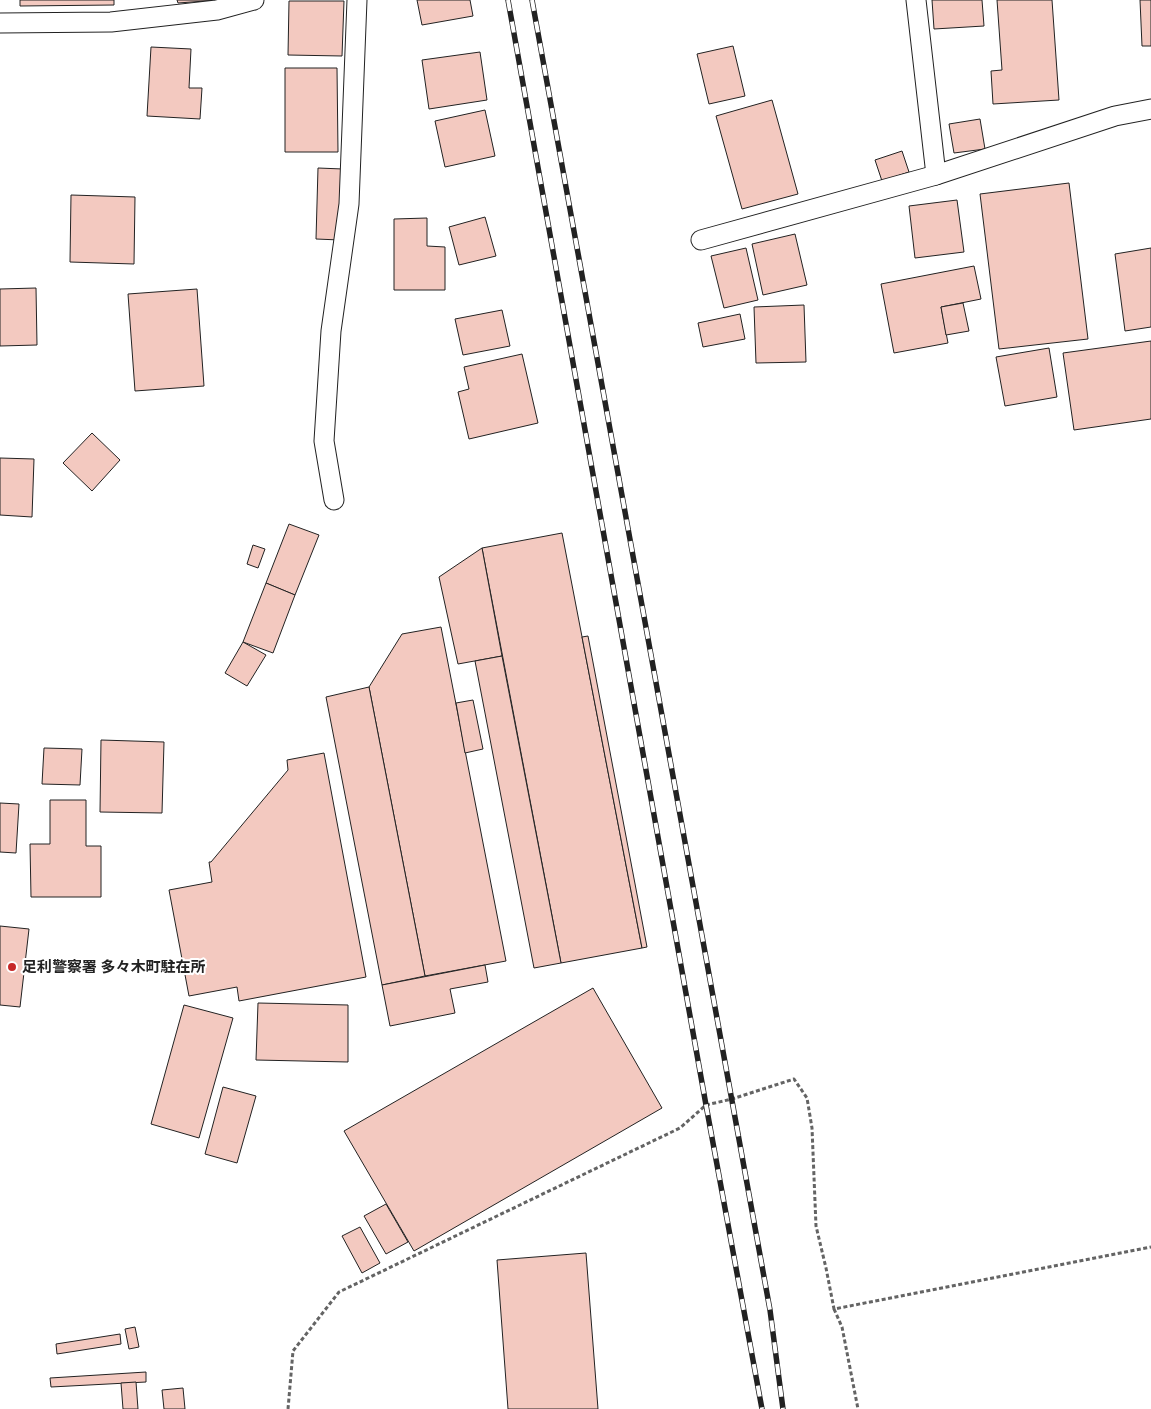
<svg xmlns="http://www.w3.org/2000/svg" width="1151" height="1409" font-family="Ubuntu,'Noto Sans JP',sans-serif">
<style>
.building{fill:#f3c9c0;stroke:#222}
.lines{fill:none;stroke-linecap:round;stroke-linejoin:round}
.service-casing{stroke:#222;stroke-width:21}
.path{stroke:#646464;stroke-width:3;stroke-dasharray:4 2.5;stroke-linecap:butt}
.service{stroke:#fff;stroke-width:19}
.rail-casing{stroke:#222;stroke-width:5.5}
.rail{stroke:#fff;stroke-width:4;stroke-dasharray:11;stroke-linecap:butt}
.poi-dot{fill:#c62828;stroke:#fff;stroke-width:2}
.labels{text-anchor:middle;stroke-width:4;stroke-linejoin:round;paint-order:stroke}
.poi-label{font-size:15px;font-weight:bold;fill:#222;stroke:#fff;text-anchor:start}
</style>
<rect width="100%" height="100%" fill="#fff"/>
<g class="building">
<path d="M20,0H114V5L20,6Z"/>
<path d="M177,0H219L178,3Z"/>
<path d="M417,0H470L473,16L422,25Z"/>
<path d="M932,0H982L984,26L934,29Z"/>
<path d="M997,0H1052L1059,100L993,104L991,71L1002,70Z"/>
<path d="M1140,0H1151V46H1142Z"/>
<path d="M289,1H344L342,56L288,55Z"/>
<path d="M733,46L745,96L709,104L697,54Z"/>
<path d="M151,47L191,49L189,88H202L200,119L147,116Z"/>
<path d="M480,52L487,100L429,109L422,60Z"/>
<path d="M285,68H337L338,152H285Z"/>
<path d="M772,100L798,194L742,209L716,116Z"/>
<path d="M485,110L495,156L445,167L435,121Z"/>
<path d="M980,119L985,149L954,153L949,124Z"/>
<path d="M902,151L909,172L882,181L875,160Z"/>
<path d="M318,168L343,169L340,240L316,239Z"/>
<path d="M1069,183L1088,339L999,349L980,194Z"/>
<path d="M71,195L135,197L134,264L70,262Z"/>
<path d="M957,200L964,252L915,258L909,206Z"/>
<path d="M485,217L496,256L459,265L449,227Z"/>
<path d="M427,218V246L445,247V290H394V219Z"/>
<path d="M795,234L807,285L763,295L752,244Z"/>
<path d="M746,248L758,300L724,308L711,256Z"/>
<path d="M1151,248V327L1125,331L1115,254Z"/>
<path d="M974,266L981,299L941,307L948,343L894,353L881,284Z"/>
<path d="M36,288L37,345L0,346V289Z"/>
<path d="M197,289L204,386L135,391L128,294Z"/>
<path d="M963,303L969,331L946,335L941,307Z"/>
<path d="M804,305L806,362L756,363L754,307Z"/>
<path d="M502,310L510,346L463,355L455,319Z"/>
<path d="M740,314L745,339L703,347L698,323Z"/>
<path d="M1151,341V419L1074,430L1063,353Z"/>
<path d="M1049,348L1057,397L1005,406L996,357Z"/>
<path d="M522,354L538,423L469,439L458,392L469,389L464,367Z"/>
<path d="M92,433L120,460L92,491L63,463Z"/>
<path d="M0,458L34,459L32,517L0,515Z"/>
<path d="M289,524L319,535L295,595L266,583Z"/>
<path d="M562,533L642,948L561,963L482,548Z"/>
<path d="M253,545L265,549L258,568L247,564Z"/>
<path d="M482,548L502,656L458,664L439,577Z"/>
<path d="M266,583L295,595L273,653L243,642Z"/>
<path d="M441,627L506,961L425,976L369,687L402,634Z"/>
<path d="M588,636L647,947L642,948L582,637Z"/>
<path d="M243,642L266,655L247,686L225,673Z"/>
<path d="M502,656L561,963L534,968L475,661Z"/>
<path d="M369,687L425,976L382,985L326,697Z"/>
<path d="M473,700L483,749L465,753L456,703Z"/>
<path d="M101,740L164,742L162,813L100,812Z"/>
<path d="M44,748L82,749L80,785L42,784Z"/>
<path d="M324,753L366,977L239,1001L237,987L189,996L169,890L212,882L209,862H211L288,770L287,760Z"/>
<path d="M50,800H86V846H101V897H31L30,844H50Z"/>
<path d="M0,803L19,804L16,853L0,852Z"/>
<path d="M0,926L29,929L20,1007L0,1005Z"/>
<path d="M485,965L488,982L450,989L455,1013L390,1026L382,985Z"/>
<path d="M593,988L662,1108L414,1251L344,1131Z"/>
<path d="M258,1003L348,1005V1062L256,1060Z"/>
<path d="M184,1005L233,1018L199,1138L151,1124Z"/>
<path d="M223,1087L256,1096L237,1163L205,1154Z"/>
<path d="M386,1204L408,1242L386,1254L364,1216Z"/>
<path d="M360,1227L380,1263L362,1273L342,1236Z"/>
<path d="M586,1253L598,1409H508L497,1260Z"/>
<path d="M135,1327L139,1347L129,1349L125,1329Z"/>
<path d="M120,1334L121,1344L57,1354L56,1344Z"/>
<path d="M146,1372V1382L51,1387L50,1378Z"/>
<path d="M136,1382L138,1409H123L121,1383Z"/>
<path d="M183,1388L185,1409H164L162,1390Z"/>
</g>
<g class="lines">
<defs>
<g id="service">
<path d="M916,0L936,175"/>
<path d="M0,23L111,22L217,10L254,0"/>
<path d="M701,240L936,175L1115,116L1151,109"/>
<path d="M334,500L324,441L331,331L349,204L357,0"/>
</g>
</defs>
<use href="#service" class="service-casing"/>
<g class="path">
<path d="M834,1309L842,1327L858,1409"/>
<path d="M288,1409L293,1351L339,1292L680,1128L706,1105L732,1099L794,1079L807,1098L812,1128L816,1226L826,1268L834,1309L1151,1247"/>
</g>
<use href="#service" class="service"/>
<defs>
<g id="rail">
<path d="M508,0L706,1105L762,1409"/>
<path d="M532,0L770,1310L783,1409"/>
</g>
</defs>
<use href="#rail" class="rail-casing"/>
<use href="#rail" class="rail"/>
</g>
<circle class="poi-dot" cx="12" cy="967" r="5"/>
<g class="labels">
<g class="poi-label">
<text x="22" y="972">足利警察署 多々木町駐在所</text>
</g>
</g>
</svg>
